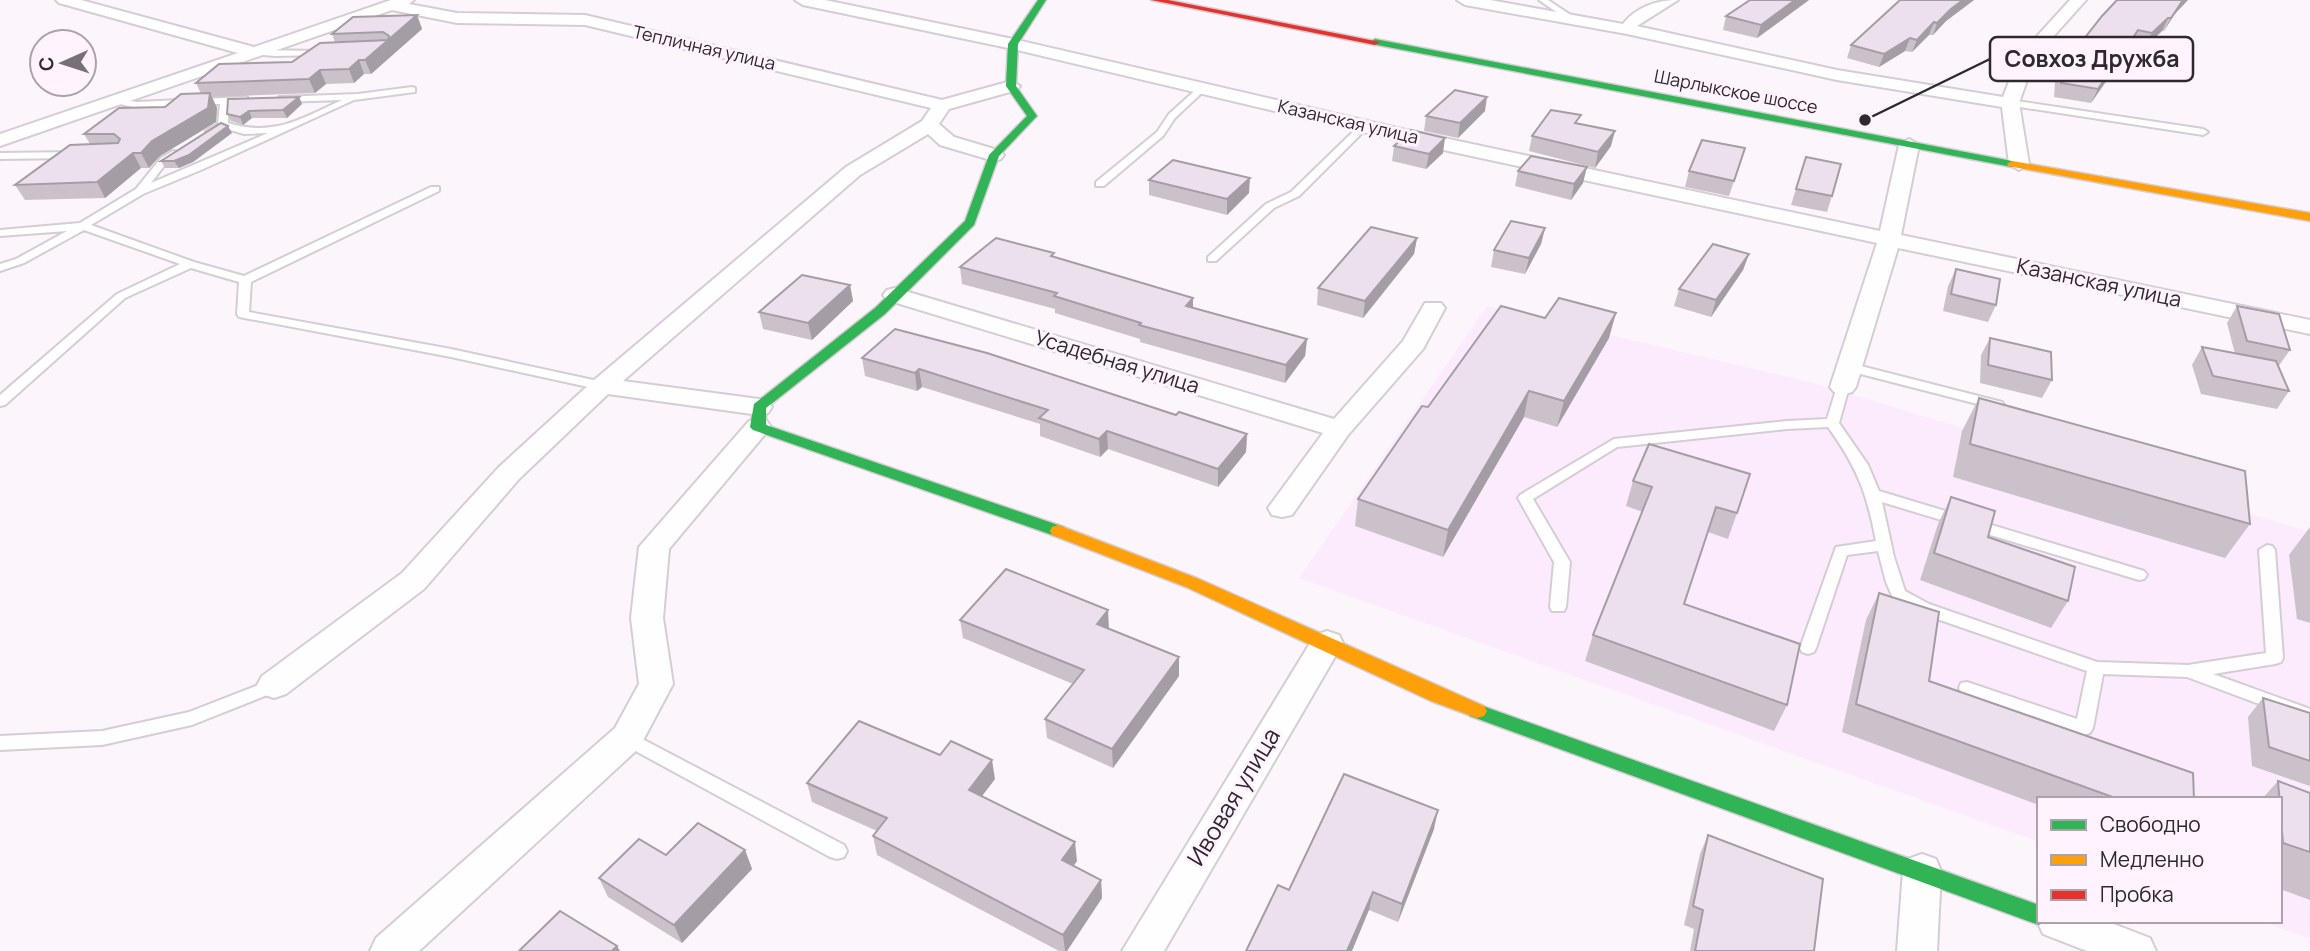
<svg xmlns="http://www.w3.org/2000/svg" width="2310" height="951" font-family="Manrope,sans-serif">
<style>
.built{fill:#fbebfc}
.lines{fill:none;stroke-linecap:round;stroke-linejoin:round}
.lane-casing{stroke:#d4ced4;stroke-width:4}
.street-casing{stroke:#d4ced4;stroke-width:4}
.fast-casing{stroke:#d4ced4;stroke-width:3}
.slow-casing{stroke:#d4ced4;stroke-width:3}
.jam-casing{stroke:#d4ced4;stroke-width:3}
.lane{fill:#fffeff;fill-rule:evenodd}
.street{fill:#fffeff;fill-rule:evenodd}
.fast{fill:#30b455;fill-rule:evenodd}
.slow{fill:#ff9f0a;fill-rule:evenodd}
.jam{fill:#e5322d;fill-rule:evenodd}
.wall{fill:#cbc1cb}
.shaded-wall{fill:#a59da5}
.building{fill:#ece0ec;stroke:#a59da5;stroke-width:2}
.labels{text-anchor:middle;stroke-width:6;stroke-linejoin:round;paint-order:stroke}
.far-street-label{font-size:18px;fill:#2f282f;stroke:#fef3ff}
.street-label{font-size:21px;fill:#2f282f;stroke:#fef3ff}
.near-street-label{font-size:24px;fill:#2f282f;stroke:#fef3ff}
.leader{fill:none;stroke:#2f282f;stroke-width:2.5}
.callout-dot{fill:#2f282f;stroke:#fef3ff;stroke-width:2.5}
.callout{fill:#fef3ff;stroke:#2f282f;stroke-width:2.5}
.callout-label{font-size:23px;text-anchor:middle;font-weight:bold;fill:#2f282f}
</style>
<rect width="100%" height="100%" fill="#fcf6fc"/>
<path class="built" d="M1487,306L1810,382L2310,532V939L2261,921H2280V799H2039V842L1299,578Z"/>
<g class="lines">
<defs>
<g id="lane">
<path d="M1539,0H1548L1575,18L1568,20Z"/>
<path d="M251,50L324,51L328,53L324,55L275,56L251,54Z"/>
<path d="M1200,86L1207,88L1175,118L1163,136L1104,186H1096V182L1157,132L1169,114Z"/>
<path d="M412,87L415,88V92L354,100L201,170L143,194L91,225L194,262L244,276L431,187H439V191L251,282L249,312L451,349L607,383L608,386L607,389L602,390L451,357L239,317L237,314L239,282L191,268L125,298L5,405L0,406V395L117,294L180,264L84,230L24,263L0,271V264L16,259L67,231L0,236V230L80,223L136,189L161,158L173,151L181,153L167,162L151,183L268,133L244,134L224,128L212,135H206V131L218,124L220,104L137,108L111,102V98L137,102L245,97L248,98V102L229,103L228,123C275,137 300,119 342,100L282,102L279,101V97L358,94Z"/>
<path d="M2010,100L2203,129L2208,132L2203,135L2007,105L2006,103Z"/>
<path d="M1361,124L1369,126L1299,196L1274,208L1216,261H1208V257L1266,204L1291,192Z"/>
<path d="M0,153L74,152L79,155L74,158L0,159Z"/>
<path d="M1849,363L2002,402L2004,405L1997,409L1845,370L1843,367L1845,364Z"/>
<path d="M1843,383L1849,387L1839,423L1868,465L1879,491L2144,571L2147,575L2144,579L2139,580L1882,502L1894,557L1905,591L1929,604L2097,662L2188,665L2266,653L2259,550L2267,545L2272,546L2275,550L2283,658L2281,662L2275,664L2213,674L2310,709V723L2187,677L2103,674L2093,728L2090,733L2084,735L1961,693L1959,688L1961,683L1967,682L2077,719L2087,671L1917,612L1893,598L1886,582L1878,551L1847,555L1816,648L1814,652L1808,654L1802,652L1800,648L1836,547L1876,541C1867,493 1857,467 1828,427L1787,429L1617,447L1533,499L1570,562L1566,607L1564,611H1552L1550,607L1554,562L1518,498L1520,495L1614,439L1787,421L1827,419L1837,387Z"/>
<path d="M274,679L280,680L282,685L280,690L192,725L102,745L0,750V736L102,731L189,712Z"/>
<path d="M627,731L844,845L847,851L844,857L837,859L830,857L621,743L618,738L621,733Z"/>
</g>
<g id="street">
<path d="M56,0H81L254,47L391,0H414L409,4L457,13L585,15L942,100L1011,81L1020,86L1017,90L949,109L939,124L954,137L1001,151L1004,155L1001,159L994,161L940,145L928,134L860,175L623,381L759,399L768,401L772,407L768,413L759,415L608,394L519,479L424,589L286,694L274,698L262,694L257,685L262,676L402,573L499,467L593,381L846,167L922,121L931,108L585,25L457,23L392,10L0,146V134L238,53L59,3Z"/>
<path d="M795,0H825L1013,39L1397,128L1880,231L1899,145L1909,139L1919,145L1901,235L2310,320V334L1898,248L1856,387L1852,392L1843,395L1834,392L1830,387L1877,243L1397,140L1013,49L803,5Z"/>
<path d="M1457,0H1490L1623,24C1636,7 1657,0 1678,0L1637,26L1837,70L2003,97L2019,56L2070,0H2086L2035,57L2019,103L2029,164L2019,170L2009,164L2002,107L1837,80L1627,34L1465,5Z"/>
<path d="M895,288L1334,419L1403,341L1425,303H1441L1445,308L1423,349L1348,435L1292,515L1282,517L1272,515L1268,508L1323,433L887,300L883,295L887,290Z"/>
<path d="M758,419L767,421L771,427L669,549L663,618L673,684L639,748L419,951H370L376,938L615,728L639,684L631,618L639,547L749,421Z"/>
<path d="M1327,631L1339,635L1343,643L1164,951H1122L1315,635Z"/>
<path d="M1922,854L1936,859L1941,871L1937,951H1897L1903,871L1908,859Z"/>
<path d="M2039,917V921H2106L2150,938L2156,951H2087L2043,934L2037,921Z"/>
</g>
<g id="fast">
<path d="M1038,0H1046L1018,44L1016,86L1037,116L999,156L974,225L885,314L766,408V425L1064,527L1066,531L1064,535L1058,537L753,430L750,427L754,404L875,308L965,221L989,155L1027,116L1006,86L1008,44Z"/>
<path d="M1375,39L2012,161L2017,164L2012,167L1372,44L1370,42Z"/>
<path d="M1477,704L2039,905V921H2047L2039,925L1470,716L1467,711L1470,706Z"/>
</g>
<g id="slow">
<path d="M2012,161L2310,213V221L2008,166L2007,164Z"/>
<path d="M1058,525L1199,579L1484,706L1487,711L1484,716L1477,718L1431,701L1186,587L1052,535L1050,531L1052,527Z"/>
</g>
<path id="jam" d="M1151,0H1168L1380,42L1375,45Z"/>
</defs>
<use href="#lane" class="lane-casing"/>
<use href="#street" class="street-casing"/>
<use href="#fast" class="fast-casing"/>
<use href="#slow" class="slow-casing"/>
<use href="#jam" class="jam-casing"/>
<use href="#lane" class="lane"/>
<use href="#street" class="street"/>
<use href="#fast" class="fast"/>
<use href="#slow" class="slow"/>
<use href="#jam" class="jam"/>
</g>
<g class="wall">
<path d="M1809,0L1757,38L1723,30L1726,16Z"/>
<path d="M1900,0H1974L1946,21L1933,35H1929L1912,52L1905,51L1879,67L1847,58L1851,45Z"/>
<path d="M2117,0L2174,15L2164,31H2162L2145,47L2132,44L2091,103L2054,97L2055,82L2061,68Z"/>
<path d="M417,15L422,29L371,74H364L354,83L326,84L315,93L212,97L217,108L216,122L160,156L149,168H141L105,198L25,200L15,185L90,144L84,134L201,94L196,83L292,62L335,42L332,34Z"/>
<path d="M299,97L302,104L287,118H252L243,125L231,121L227,114Z"/>
<path d="M1485,111L1458,138L1424,131L1426,116Z"/>
<path d="M1579,124L1611,146L1595,168L1529,151L1532,136Z"/>
<path d="M232,133L193,162L179,168H165L161,161Z"/>
<path d="M1394,146L1443,153L1426,169L1392,161Z"/>
<path d="M1745,148L1729,196L1685,187L1689,171Z"/>
<path d="M1806,157L1832,196L1827,212L1791,205Z"/>
<path d="M1518,171L1583,183L1571,200L1515,186Z"/>
<path d="M1149,180L1249,193L1227,215L1149,195Z"/>
<path d="M1545,228L1541,244L1525,274L1491,267L1494,250Z"/>
<path d="M1417,238L1414,254L1363,318L1317,305L1318,288Z"/>
<path d="M1749,254L1743,270L1711,317L1674,306L1679,289Z"/>
<path d="M1054,257L1193,298V307L1307,339L1305,356L1285,383L1140,342V339L1055,313V309L962,284L960,267Z"/>
<path d="M1956,269L1996,305L1988,322L1943,311L1948,286Z"/>
<path d="M850,285L853,301L812,340L763,329L759,312Z"/>
<path d="M2237,306L2290,350L2278,367L2289,391L2277,409L2201,394L2192,365L2202,347L2235,354L2227,323Z"/>
<path d="M1609,338L1557,427L1524,417L1443,557L1355,526L1358,499L1428,407Z"/>
<path d="M1990,338L2052,380L2042,398L1980,383L1981,355Z"/>
<path d="M862,358L1176,415L1247,434L1246,452L1218,487L1108,449L1100,457L1040,436V424L922,387L917,391L865,376Z"/>
<path d="M1979,398L2250,524L2225,558L1953,477L1962,431Z"/>
<path d="M1633,481L1737,513L1728,539L1708,532L1684,604L1787,705L1774,731L1585,661L1593,635L1643,512L1626,506Z"/>
<path d="M1951,497L1988,537L2068,601L2051,628L1920,580L1938,524Z"/>
<path d="M2310,527V623L2297,619L2289,555Z"/>
<path d="M1879,593L1929,681L2194,799H2039V805L1842,732L1866,620Z"/>
<path d="M960,620L1109,629L1179,657V676L1113,768L1047,738L1045,719L1073,684L963,638Z"/>
<path d="M2263,698L2310,713V786L2252,766L2248,717Z"/>
<path d="M995,779L982,796L1077,861L1073,866L1101,880L1102,898L1067,951H1059L877,855L873,836L877,831L812,802L807,783Z"/>
<path d="M2278,781L2310,793V900L2280,889V799H2262Z"/>
<path d="M1434,829L1398,922L1369,910L1289,890Z"/>
<path d="M1708,835L1814,951H1690L1694,929L1684,925L1700,854Z"/>
<path d="M745,850L752,869L682,943L608,897L599,878L666,855Z"/>
</g>
<g class="shaded-wall">
<path d="M1795,0H1809L1757,38L1761,25Z"/>
<path d="M1963,0H1974L1946,21L1933,35L1937,23L1951,9Z"/>
<path d="M2183,0H2188L2174,15L2164,31L2171,18Z"/>
<path d="M417,15L422,29L371,74L365,60Z"/>
<path d="M2168,18L2162,31L2145,47L2152,33Z"/>
<path d="M1934,22L1929,35L1912,52L1917,40Z"/>
<path d="M2138,30L2132,44L2091,103L2098,89Z"/>
<path d="M1910,38L1905,51L1879,67L1884,54Z"/>
<path d="M359,60L364,74L354,83L349,69Z"/>
<path d="M320,70L326,84L315,93L309,79Z"/>
<path d="M210,93L217,108L216,122L160,156L149,168L141,153L152,141Z"/>
<path d="M299,97L302,104L287,118L283,110Z"/>
<path d="M1487,97L1485,111L1458,138L1460,123Z"/>
<path d="M249,111L252,118L243,125L240,117Z"/>
<path d="M228,126L232,133L193,162L179,168L174,161Z"/>
<path d="M1615,131L1611,146L1595,168L1598,152Z"/>
<path d="M1445,138L1443,153L1426,169L1429,154Z"/>
<path d="M133,153L141,168L105,198L97,182Z"/>
<path d="M1587,167L1583,183L1571,200L1574,184Z"/>
<path d="M1250,178L1249,193L1227,215V199Z"/>
<path d="M1545,228L1541,244L1525,274L1529,258Z"/>
<path d="M1417,238L1414,254L1363,318L1365,301Z"/>
<path d="M1749,254L1743,270L1711,317L1716,300Z"/>
<path d="M850,285L853,301L812,340L808,323Z"/>
<path d="M1193,298V315L1186,306Z"/>
<path d="M1616,313L1609,338L1557,427L1564,401Z"/>
<path d="M1307,339L1305,356L1285,383L1286,365Z"/>
<path d="M919,369L922,387L917,391L915,373Z"/>
<path d="M1529,391L1524,417L1443,557L1448,530Z"/>
<path d="M1107,431L1108,449L1100,457L1099,439Z"/>
<path d="M1247,434L1246,452L1218,487V469Z"/>
<path d="M1108,610L1109,629L1097,624Z"/>
<path d="M1179,657V676L1113,768L1112,749Z"/>
<path d="M992,760L995,779L972,809L969,790Z"/>
<path d="M1438,810L1434,829L1398,922L1402,904Z"/>
<path d="M1075,842L1077,861L1064,879L1062,860Z"/>
<path d="M745,850L752,869L682,943L674,925Z"/>
<path d="M1101,880L1102,898L1067,951H1065L1063,935Z"/>
<path d="M1373,892L1369,910L1352,951H1347Z"/>
<path d="M617,946L620,951H612Z"/>
</g>
<g class="building">
<path d="M1750,0H1795L1761,25L1726,16Z"/>
<path d="M1900,0H1963L1951,9L1937,23L1934,22L1917,40L1910,38L1884,54L1851,45Z"/>
<path d="M2117,0H2183L2171,18H2168L2152,33L2138,30L2098,89L2061,83V68L2102,16Z"/>
<path d="M417,15L365,60H359L349,69L320,70L309,79L196,83L219,64L292,62L320,43L388,40L389,36L383,32L332,34L353,17Z"/>
<path d="M1455,90L1487,97L1460,123L1426,116Z"/>
<path d="M210,93L208,108L152,141L141,153H133L97,182L15,185L70,145L118,143L120,139L114,134H84L119,108L165,107L181,94Z"/>
<path d="M299,97L283,110L249,111L240,117L227,114L228,99Z"/>
<path d="M1551,110L1581,115L1575,123L1615,131L1598,152L1532,136Z"/>
<path d="M221,123L228,126L189,155L174,161H161Z"/>
<path d="M1411,130L1445,138L1429,154L1394,146Z"/>
<path d="M1702,140L1745,148L1734,181L1689,171Z"/>
<path d="M1531,156L1587,167L1574,184L1518,171Z"/>
<path d="M1806,157L1841,164L1832,196L1796,189Z"/>
<path d="M1173,160L1250,178L1227,199L1149,180Z"/>
<path d="M1511,221L1545,228L1529,258L1494,250Z"/>
<path d="M1371,227L1417,238L1365,301L1318,288Z"/>
<path d="M996,238L1054,253L1051,256L1193,298L1186,306L1307,339L1286,365L1139,325L1141,323L1054,296L1057,293L960,267Z"/>
<path d="M1713,244L1749,254L1716,300L1679,289Z"/>
<path d="M1956,269L2000,279L1996,305L1951,294Z"/>
<path d="M802,275L850,285L808,323L759,312Z"/>
<path d="M1559,298L1616,313L1564,401L1529,391L1448,530L1358,499L1422,406L1428,407L1501,306L1545,318Z"/>
<path d="M2237,306L2279,314L2290,350L2247,341Z"/>
<path d="M895,329L987,353L1176,415L1179,412L1247,434L1218,469L1107,431L1099,439L1039,418L1048,410L919,369L915,373L862,358Z"/>
<path d="M1990,338L2051,352L2052,380L1988,365Z"/>
<path d="M2202,347L2276,361L2289,391L2213,376Z"/>
<path d="M1979,398L2245,471L2250,524L1970,444Z"/>
<path d="M1649,444L1750,474L1737,513L1716,507L1684,604L1800,644L1787,705L1593,635L1652,487L1633,481Z"/>
<path d="M1951,497L1995,511L1988,537L2075,567L2068,601L1934,553Z"/>
<path d="M1006,569L1108,610L1097,624L1179,657L1112,749L1045,719L1084,670L960,620Z"/>
<path d="M1879,593L1939,612L1929,681L2193,773L2194,799H2118L1856,704Z"/>
<path d="M2263,698L2310,713V761L2269,747Z"/>
<path d="M859,721L940,755L951,741L992,760L969,790L1075,842L1062,860L1101,880L1063,935L873,836L887,818L807,783Z"/>
<path d="M1344,774L1438,810L1402,904L1373,892L1347,951H1246L1278,885L1289,890Z"/>
<path d="M2278,781L2310,793V852L2283,843Z"/>
<path d="M698,823L745,850L674,925L599,878L639,839L666,855Z"/>
<path d="M1708,835L1823,879L1814,951H1695L1703,910L1693,906Z"/>
<path d="M560,911L617,946L612,951H519Z"/>
</g>
<g class="labels">
<g class="far-street-label">
<text transform="translate(704 48) rotate(13)" y="6">Тепличная улица</text>
<text transform="translate(1736 92) rotate(11)" y="6">Шарлыкское шоссе</text>
<text transform="translate(1348 122) rotate(13)" y="6">Казанская улица</text>
</g>
<g class="street-label">
<text transform="translate(2099 283) rotate(12)" y="7">Казанская улица</text>
<text transform="translate(1117 362) rotate(17)" y="7">Усадебная улица</text>
</g>
<g class="near-street-label">
<text transform="translate(1234 797) rotate(-59)" y="8">Ивовая улица</text>
</g>
</g>
<path class="leader" d="M1865 120L1990 59"/>
<circle class="callout-dot" cx="1865" cy="120" r="7"/>
<rect class="callout" x="1990" y="37" width="203" height="44" rx="7"/>
<g class="callout-label">
<text x="2092" y="67">Совхоз Дружба</text>
</g>
<rect x="2037" y="797" width="245" height="126" fill="#fef3ff" stroke="#aba2ac" stroke-width="2"/>
<rect x="2051" y="820" width="35" height="10" fill="#30b455" stroke="#aba2ac" stroke-width="2"/>
<text x="2100" y="832" font-size="21" fill="#2f282f">Свободно</text>
<rect x="2051" y="855" width="35" height="10" fill="#ff9f0a" stroke="#aba2ac" stroke-width="2"/>
<text x="2100" y="867" font-size="21" fill="#2f282f">Медленно</text>
<rect x="2051" y="890" width="35" height="10" fill="#e5322d" stroke="#aba2ac" stroke-width="2"/>
<text x="2100" y="902" font-size="21" fill="#2f282f">Пробка</text>
<g transform="translate(63 63) rotate(267)"><circle r="33" fill="#fef3ff" stroke="#aba2ac" stroke-width="2"/>
<path d="M0-5L12 26L0 18L-12 26Z" fill="#777077"/>
<text y="-10" font-size="19" font-weight="bold" text-anchor="middle" fill="#2f282f">С</text>
</g>
</svg>
